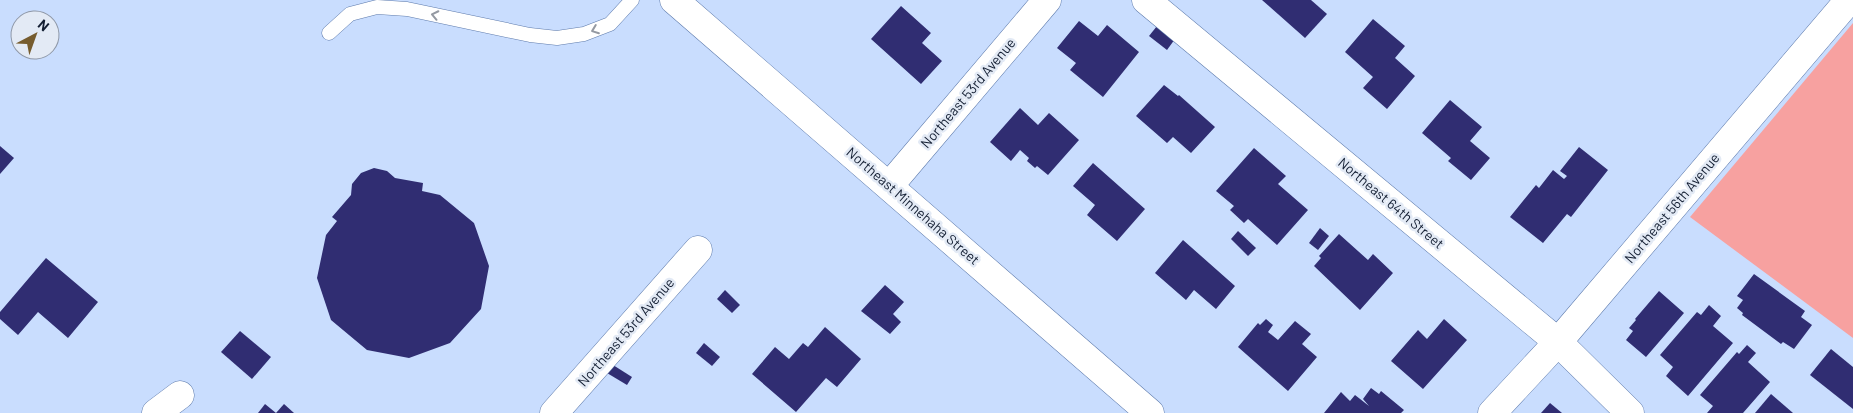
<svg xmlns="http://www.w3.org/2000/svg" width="1853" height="413" font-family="Barlow,sans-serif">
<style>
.green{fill:#f7a1a0}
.building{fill:#302d72}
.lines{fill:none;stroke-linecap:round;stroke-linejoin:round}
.lane-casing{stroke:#5e7bac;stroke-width:15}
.street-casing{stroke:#5e7bac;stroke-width:29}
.secondary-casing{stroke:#5e7bac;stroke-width:29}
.lane{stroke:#fff;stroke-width:14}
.street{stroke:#fff;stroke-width:28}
.secondary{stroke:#fff;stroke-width:28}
.oneway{stroke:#9499a2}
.labels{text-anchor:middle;stroke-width:5;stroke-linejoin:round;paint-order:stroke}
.street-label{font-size:14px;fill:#121d31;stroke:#e3eaf5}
</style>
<rect width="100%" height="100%" fill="#c9ddfe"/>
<path class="green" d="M1853,23V338L1690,217Z"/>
<g class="building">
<path d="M1262,0H1311L1327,14L1305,38Z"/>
<path d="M901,6L931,33L922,43L942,61L921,84L871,39Z"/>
<path d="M1373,19L1405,46L1395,58L1415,76L1387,109L1363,88L1373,77L1345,52Z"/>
<path d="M1079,21L1098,36L1107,25L1139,52L1103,97L1070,70L1076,63L1057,48Z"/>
<path d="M1157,26L1175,39L1167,50L1149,36Z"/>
<path d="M1164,85L1178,96L1179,95L1215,127L1191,153L1173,137L1167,143L1136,116Z"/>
<path d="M1450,100L1482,127L1470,141L1490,158L1471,180L1448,161L1451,158L1422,133Z"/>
<path d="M1020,108L1038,125L1049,113L1079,140L1048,175L1037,166L1035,168L1027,161L1029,158L1020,150L1011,161L990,142Z"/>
<path d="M0,146L14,158L0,174Z"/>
<path d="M1579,147L1608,170L1571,217L1567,214L1543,243L1510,217L1536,185L1539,188L1553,170L1564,179L1567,176L1560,171Z"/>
<path d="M1254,148L1286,176L1278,184L1308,210L1277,245L1248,219L1244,223L1230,210L1234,206L1216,191Z"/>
<path d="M1093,163L1145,209L1117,241L1087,215L1095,205L1073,186Z"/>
<path d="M374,168L387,171L395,178L423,183L422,191L440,195L474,223L489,266L481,309L450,343L409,358L367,350L331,320L317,278L326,235L337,221L332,217L351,195L352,184L361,173Z"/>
<path d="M1320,228L1329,236L1318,250L1309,243Z"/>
<path d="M1238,231L1256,248L1248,256L1231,239Z"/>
<path d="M1339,234L1368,260L1373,254L1393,273L1360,310L1314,266L1321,258L1319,256Z"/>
<path d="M1183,240L1235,286L1216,309L1194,290L1186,300L1155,273Z"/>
<path d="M46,258L98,302L68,338L38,312L18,335L0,319V312Z"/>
<path d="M1754,274L1805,311L1801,317L1812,325L1794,349L1783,342L1781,344L1742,315L1743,313L1737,308L1743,300L1737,296Z"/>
<path d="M885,285L904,302L893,314L901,322L890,334L861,311Z"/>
<path d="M725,290L740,305L732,313L717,299Z"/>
<path d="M1659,291L1684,313L1646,357L1626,340L1633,331L1629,328L1636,320L1635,319Z"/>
<path d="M1709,305L1721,316L1713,326L1733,343L1688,396L1666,376L1673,367L1660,355L1697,312L1701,315Z"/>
<path d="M1266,319L1273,325L1268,332L1278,340L1295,321L1311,334L1302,344L1317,357L1288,391L1238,347L1258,323L1260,325Z"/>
<path d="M1444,319L1467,340L1423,389L1391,361L1418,330L1427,339Z"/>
<path d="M825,327L861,359L837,387L826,378L796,412L752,374L775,347L789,359L803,343L808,347Z"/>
<path d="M240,331L271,357L252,379L221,352Z"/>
<path d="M704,343L720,357L712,366L696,353Z"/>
<path d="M1747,345L1756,353L1748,362L1770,382L1743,413H1707L1713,406L1700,395L1737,352L1739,354Z"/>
<path d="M1831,349L1853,367V409L1810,375Z"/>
<path d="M613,365L632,377L627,385L607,373Z"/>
<path d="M1371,388L1379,394L1381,391L1404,410L1401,413H1324L1341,392L1350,401L1355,395L1369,406L1363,399Z"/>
<path d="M1771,394L1793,413H1755Z"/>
<path d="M1550,403L1562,413H1541Z"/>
<path d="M265,404L276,413H258Z"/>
<path d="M284,404L294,413H276Z"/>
</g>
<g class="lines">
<defs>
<path id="lane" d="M329,33L350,14L377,7L407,9L530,35L557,38L584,34L610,24L632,0"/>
<g id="street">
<path d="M1146,0L1558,342L1630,413"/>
<path d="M890,185L1047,0"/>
<path d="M156,413L180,395"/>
<path d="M554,413L698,250"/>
<path d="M1492,413L1558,342L1849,0"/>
</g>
<path id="secondary" d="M674,0L1150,413"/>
</defs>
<use href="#lane" class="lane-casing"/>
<use href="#street" class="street-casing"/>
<use href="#secondary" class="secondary-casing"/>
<use href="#lane" class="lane"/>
<use href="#street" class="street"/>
<use href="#secondary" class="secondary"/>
</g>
<defs><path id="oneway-chevron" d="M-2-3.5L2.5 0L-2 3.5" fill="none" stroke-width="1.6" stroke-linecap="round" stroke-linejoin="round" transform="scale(1.25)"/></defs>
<g class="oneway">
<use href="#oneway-chevron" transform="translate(435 15) rotate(-168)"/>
<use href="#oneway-chevron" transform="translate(595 30) rotate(159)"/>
</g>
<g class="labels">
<g class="street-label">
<text transform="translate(968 93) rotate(-50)" y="5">Northeast 53rd Avenue</text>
<text transform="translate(1391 203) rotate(40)" y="5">Northeast 64th Street</text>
<text transform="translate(913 206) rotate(41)" y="5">Northeast Minnehaha Street</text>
<text transform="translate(1672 208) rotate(-50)" y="5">Northeast 56th Avenue</text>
<text transform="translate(626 332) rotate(-49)" y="5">Northeast 53rd Avenue</text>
</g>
</g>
<g transform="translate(35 35) rotate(41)"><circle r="24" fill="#e3eaf5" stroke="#8f98a7"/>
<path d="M0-4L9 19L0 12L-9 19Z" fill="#765c2e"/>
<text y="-8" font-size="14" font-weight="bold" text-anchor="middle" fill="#121d31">N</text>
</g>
</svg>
